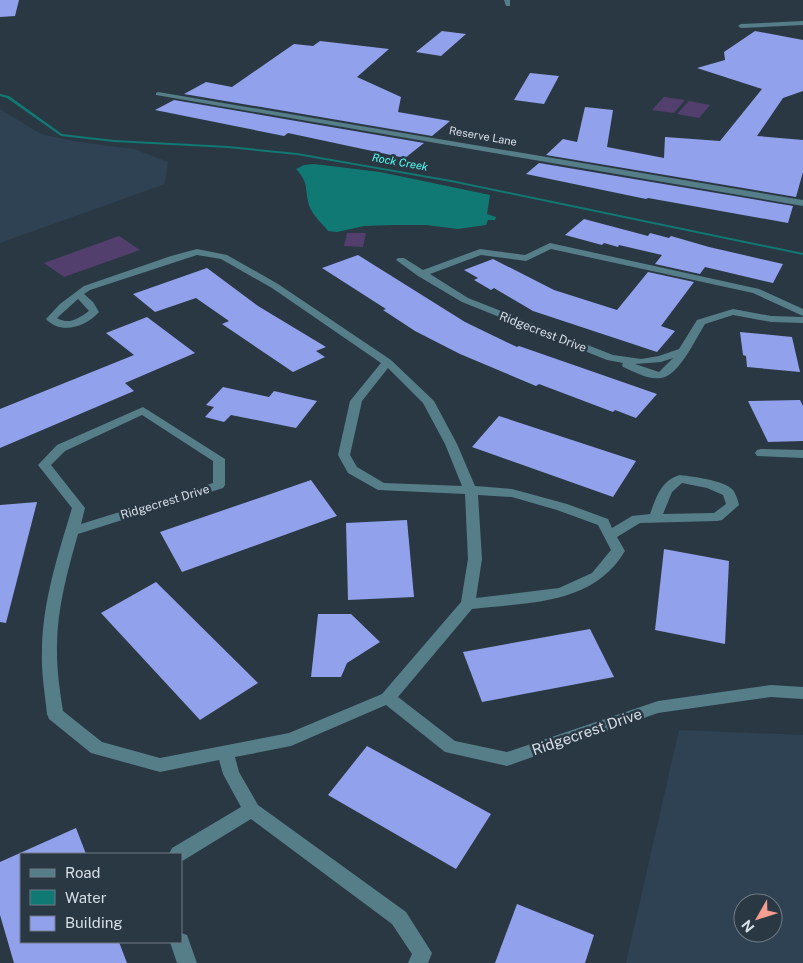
<svg xmlns="http://www.w3.org/2000/svg" width="803" height="963" font-family="'Public Sans',sans-serif">
<style>
.built{fill:#2e4253;fill-rule:evenodd}
.green{fill:#533f6d}
.water{fill:#117973}
.lines{fill:none;stroke-linecap:round;stroke-linejoin:round}
.stream{fill:#117973;fill-rule:evenodd}
.building{fill:#92a1eb}
.minor{fill:#557e89;fill-rule:evenodd}
.labels{text-anchor:middle;stroke-width:5;stroke-linejoin:round;paint-order:stroke}
.far-street-label{font-size:11px;fill:#d7dfe7;stroke:#2a3844}
.far-water-label{font-size:11px;font-style:italic;fill:#54fff3;stroke:#2a3844}
.street-label{font-size:12px;fill:#d7dfe7;stroke:#2a3844}
.near-street-label{font-size:15px;fill:#d7dfe7;stroke:#2a3844}
</style>
<rect width="100%" height="100%" fill="#2a3844"/>
<g class="built">
<path d="M0,109L41,134L78,142L134,149L168,162L165,184L0,243Z"/>
<path d="M679,730L803,735V963H626ZM743,903H773V933H743Z"/>
</g>
<g class="green">
<path d="M664,97L685,100L674,113L652,110Z"/>
<path d="M689,101L710,105L699,118L677,114Z"/>
<path d="M347,233H366L363,247L344,246Z"/>
<path d="M119,236L140,250L64,277L44,263Z"/>
</g>
<path class="water" d="M314,164L380,172L490,195L487,214L496,217L495,220H488L486,225L458,229L426,225H394L364,226L337,232L328,231C322,223 309,212 308,201C305,186 308,182 296,169L304,165Z"/>
<g class="lines">
<path class="stream" d="M0,94L9,96L62,134L114,140L228,146L297,153L451,180L803,253V255L451,182L297,155L228,148L114,142L61,136L7,98L0,96Z"/>
</g>
<g class="building">
<path d="M0,0H19L15,16L0,17Z"/>
<path d="M442,31L466,34L441,56L416,52Z"/>
<path d="M755,31L803,40V91L783,98L757,136L803,140V172L796,197L546,155L563,139L577,142L585,107L613,110L607,147L664,158L665,137L720,141L762,89L697,68L725,60L724,52Z"/>
<path d="M320,41L389,49L357,77L401,97L398,112L450,121L432,136L184,94L206,82L232,87L294,44L313,46Z"/>
<path d="M530,73L559,76L544,104L514,100Z"/>
<path d="M174,100L424,143L405,158L288,133L284,136L155,110Z"/>
<path d="M539,163L793,206L788,223L648,198L646,199L526,174Z"/>
<path d="M584,219L648,236L650,233L669,238L671,236L709,247L783,264L773,283L705,267L700,274L655,264L662,255L619,245L618,247L604,243L602,245L565,235Z"/>
<path d="M358,255L465,322L517,347L519,346L657,394L636,418L615,410L613,412L539,384L536,386L460,354L415,331L383,310L386,309L322,268Z"/>
<path d="M493,259L554,290L617,310L648,272L694,282L661,326L675,331L657,352L533,311L494,288L491,290L474,280L478,278L464,270Z"/>
<path d="M207,268L258,306L326,347L316,351L325,357L293,372L222,324L229,321L196,298L155,312L133,294Z"/>
<path d="M147,317L195,353L125,383L134,391L0,448V409L134,355L106,333Z"/>
<path d="M740,332L792,337L800,372L747,367L746,356L743,355Z"/>
<path d="M223,387L269,397L274,391L317,401L296,428L231,415L224,422L205,417L214,407L206,405Z"/>
<path d="M800,400L803,406V441L768,442L748,401Z"/>
<path d="M499,416L636,461L613,497L472,447Z"/>
<path d="M311,480L337,516L182,572L160,532Z"/>
<path d="M37,502L6,623L0,622V505Z"/>
<path d="M407,520L414,597L348,600L346,523Z"/>
<path d="M664,549L729,561L725,644L655,630Z"/>
<path d="M156,582L258,683L200,720L101,613Z"/>
<path d="M318,614H351L380,642L347,663L341,677H311Z"/>
<path d="M590,629L614,677L482,702L463,652Z"/>
<path d="M367,746L491,814L456,869L328,795Z"/>
<path d="M76,828L86,854H21V942H119L127,963H14L0,915V862Z"/>
<path d="M517,904L594,935L585,963H495Z"/>
</g>
<g class="lines">
<g class="minor">
<path d="M504,0H510V6H506Z"/>
<path d="M803,21V25L741,28L738,26L741,24Z"/>
<path d="M158,92L803,200V206L156,95V93Z"/>
<path d="M550,243L759,289L803,309V316L753,293L551,249L526,261L481,255L430,274L468,298L613,355L641,359L659,356L679,349L697,320L733,309L771,316L803,317V323L771,322L733,315L705,324C696,338 679,376 661,378C648,380 635,372 623,367L622,365L623,363L607,360L462,302L418,276L396,260L398,258H404L423,270L480,249L525,255ZM673,358L659,372L635,364L661,362Z"/>
<path d="M197,249L227,255L278,284L391,360L434,401L457,444L475,486L512,489L567,504L608,519L612,528L632,516L650,514C656,498 661,480 680,475C694,477 724,480 733,490C736,494 738,501 739,505L722,520L717,521L640,523L617,537L625,551C592,606 528,602 472,609L398,697L455,741L507,752L658,701L771,685L803,687V699L771,697L658,713L507,766L445,752L386,705L291,746L235,757L239,772L258,805L406,912L432,953L428,963H408L412,954L392,924L251,819L184,860L181,861V854H169L172,848L241,807L223,774L219,760L160,772L91,753L49,719L47,714C45,693 41,673 42,652C42,603 58,555 72,508L38,465L57,445L143,407L225,459V485L223,488L78,534C67,573 56,612 57,653C57,672 60,692 63,711L102,742L160,758L289,733L382,694L461,602L468,559L465,494L378,490L348,473L338,455L350,401L381,363L272,288L221,259L197,255L90,290L84,294L93,302L99,312C86,327 61,335 46,319L60,304L84,286L171,256ZM78,299L89,311C78,319 69,325 57,318ZM388,368L423,403L445,444L462,486L384,483L357,467L350,455L362,401ZM142,415L213,461V483L81,524L85,508L51,465L65,451ZM682,483L707,488L723,495L726,504L714,513L663,514L672,492ZM478,495L512,497L557,510L598,525L611,550L592,573L559,588L476,598L482,559Z"/>
<path d="M761,449L803,450V458L757,456L755,453L757,450Z"/>
<path d="M181,933L187,935L197,963H177L170,942H181Z"/>
</g>
</g>
<g class="labels">
<g class="far-street-label">
<text transform="translate(483 136) rotate(10)" y="4">Reserve Lane</text>
</g>
<g class="far-water-label">
<text transform="translate(400 162) rotate(10)" y="4">Rock Creek</text>
</g>
<g class="street-label">
<text transform="translate(543 332) rotate(21)" y="4">Ridgecrest Drive</text>
<text transform="translate(165 502) rotate(-17)" y="4">Ridgecrest Drive</text>
</g>
<g class="near-street-label">
<text transform="translate(587 732) rotate(-19)" y="5">Ridgecrest Drive</text>
</g>
</g>
<rect x="20" y="853" width="162" height="90" fill="#2a3844" stroke="#6f7b85"/>
<rect x="30" y="869" width="25" height="8" fill="#557e89" stroke="#6f7b85"/>
<text x="65" y="878" font-size="15" fill="#d7dfe7">Road</text>
<rect x="30" y="890" width="25" height="15" fill="#117973" stroke="#6f7b85"/>
<text x="65" y="903" font-size="15" fill="#d7dfe7">Water</text>
<rect x="30" y="916" width="25" height="15" fill="#92a1eb" stroke="#6f7b85"/>
<text x="65" y="928" font-size="15" fill="#d7dfe7">Building</text>
<g transform="translate(758 918) rotate(231)"><circle r="24" fill="#2a3844" stroke="#6f7b85"/>
<path d="M0-4L9 19L0 12L-9 19Z" fill="#f59d8f"/>
<text y="-8" font-size="14" font-weight="bold" text-anchor="middle" fill="#d7dfe7">N</text>
</g>
</svg>
